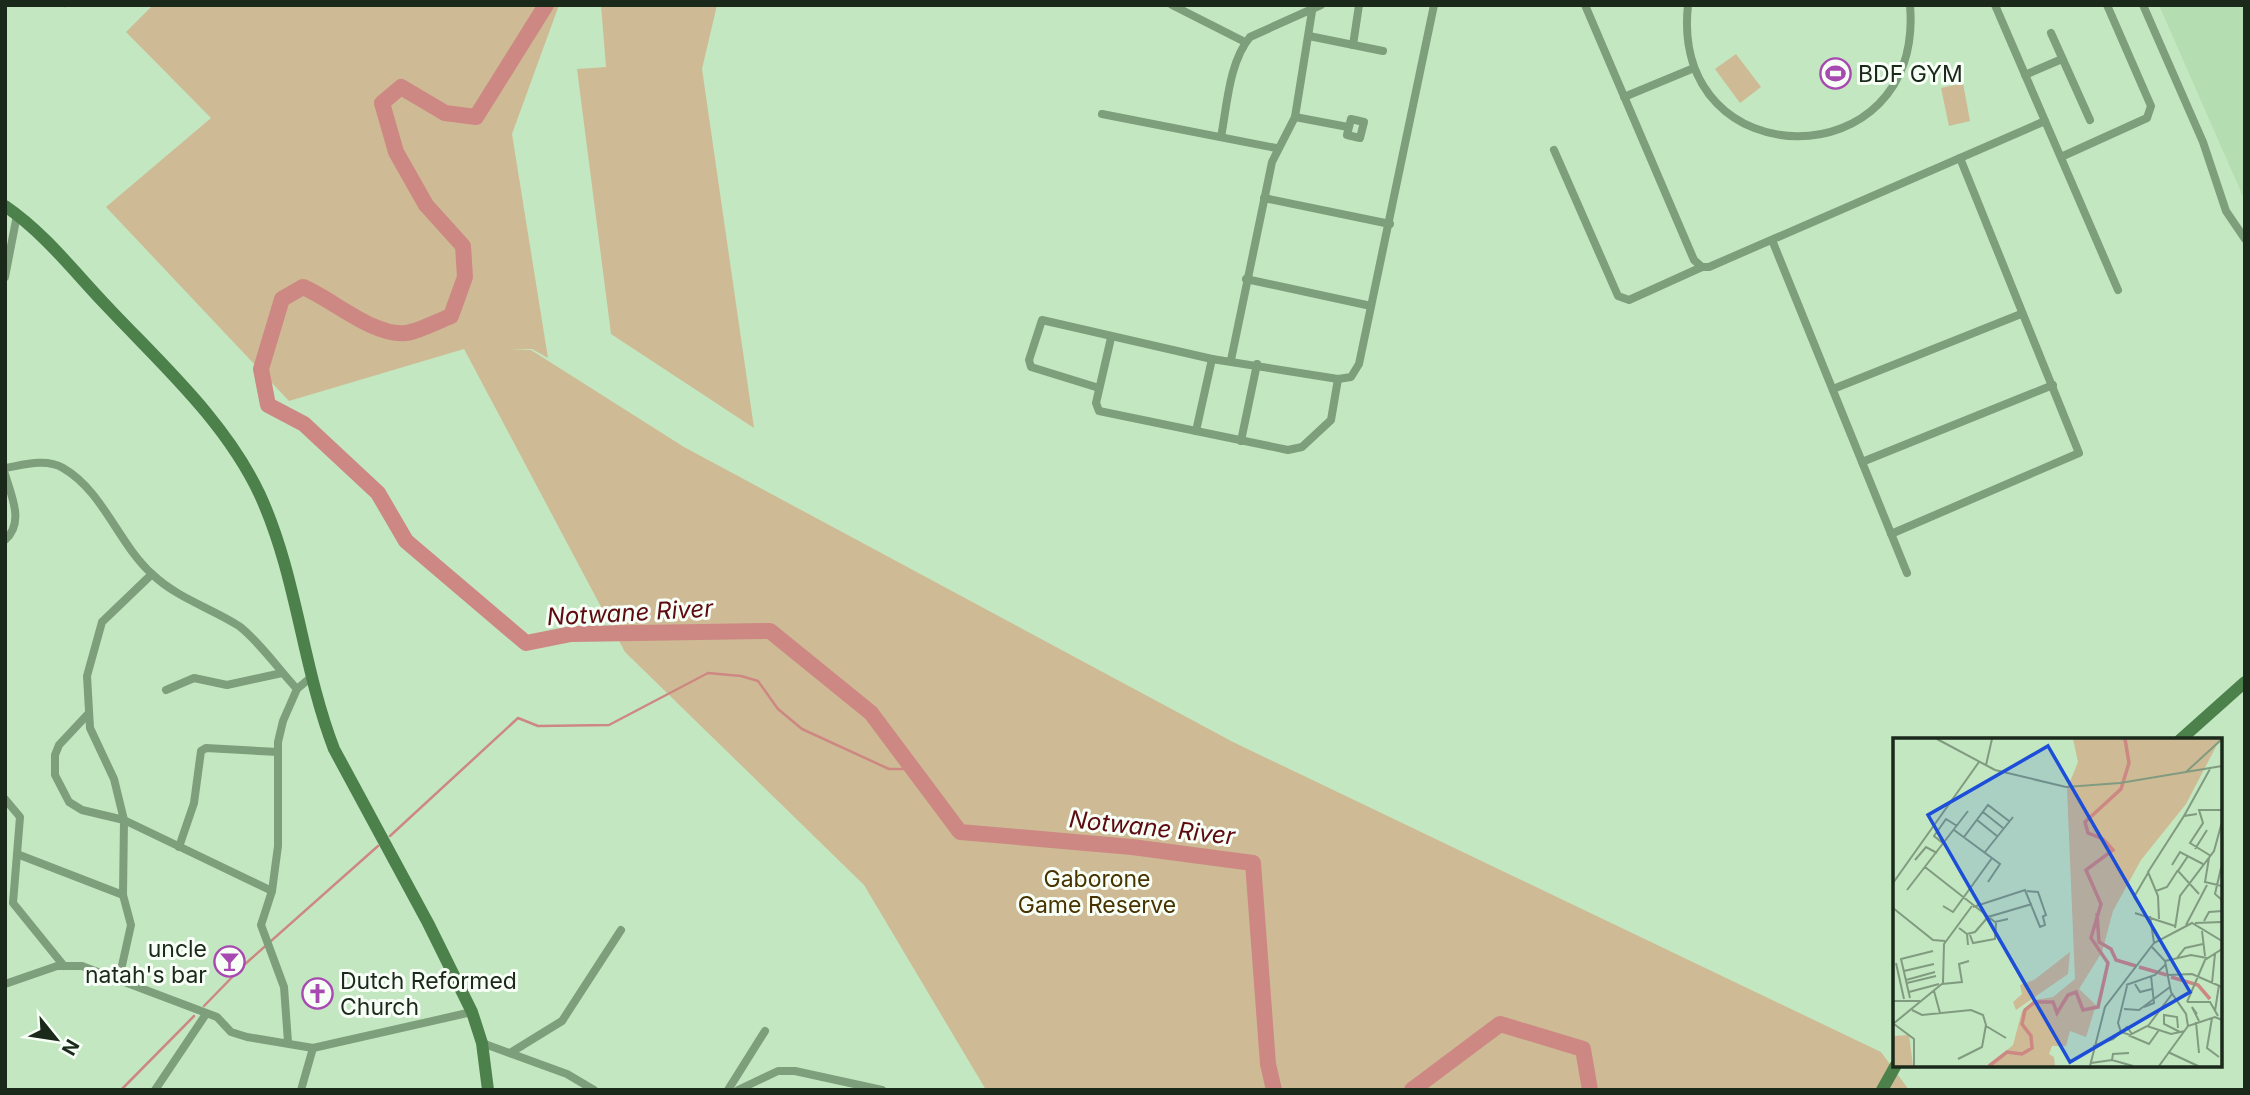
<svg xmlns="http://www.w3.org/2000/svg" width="2250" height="1095" font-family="Inter,sans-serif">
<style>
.built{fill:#b4deb2}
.green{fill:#cebb95}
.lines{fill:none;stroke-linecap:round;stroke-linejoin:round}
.stream{stroke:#cd8883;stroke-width:2.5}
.river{stroke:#cd8883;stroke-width:16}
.street{stroke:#7d9f7b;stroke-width:8}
.secondary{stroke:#4c814c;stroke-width:12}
.labels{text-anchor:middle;stroke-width:6;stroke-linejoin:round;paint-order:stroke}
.poi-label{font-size:23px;fill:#1b291b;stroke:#f8fff7;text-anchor:start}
.park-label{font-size:23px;fill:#483300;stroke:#f8fff7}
.water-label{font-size:24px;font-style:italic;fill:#5e0a11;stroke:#f8fff7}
.inset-river{fill:none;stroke:#cd8883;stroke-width:3.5}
.inset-road{fill:none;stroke:#809b7f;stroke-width:2}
.view{fill:#1d4ed8;fill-opacity:0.15;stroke:#1d4ed8;stroke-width:3.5}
.inset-edge{fill:none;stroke:#1b291b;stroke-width:3.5}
</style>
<rect width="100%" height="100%" fill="#c3e7c1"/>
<path class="built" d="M2159,5H2245V201Z"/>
<g class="green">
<path d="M153,5H559L512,134L548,358L532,349L510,350H531L684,447L1233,742L1881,1052L1909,1090H986L864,885L625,652L464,349L289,401L106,207L211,118L126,32Z"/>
<path d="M601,5H717L702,69L754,428L611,334L577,69L606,67Z"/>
<path d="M1736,54L1761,87L1740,103L1715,69Z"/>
<path d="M1963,83L1970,121L1949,126L1941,88Z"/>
</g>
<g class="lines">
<g class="stream">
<path d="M60,5L65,6"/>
<path d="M390,836L518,718L538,726L609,725L708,673L741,676L758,681L778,709L802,729L889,769H913"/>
<path d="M204,1006L244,965L378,846"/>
<path d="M121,1090L194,1016"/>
</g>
<g class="river">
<path d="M546,5L476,117L445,113L401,87L382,103L396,152L426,205L463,246L465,277L451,316C438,321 420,331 406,333C374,337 332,299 303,287L282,299L261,369L268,405L304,424L378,493L406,541L526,643L571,634L770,631L871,713L960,832L1132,847L1253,863L1268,1064L1274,1090"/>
<path d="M1412,1090L1500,1024L1583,1049L1590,1090"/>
</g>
<g class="street">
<path d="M1172,5L1245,42"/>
<path d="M1585,5L1694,260L1702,267"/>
<path d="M1688,5C1669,179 1925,181 1910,5"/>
<path d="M1995,5L2118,290"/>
<path d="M2143,5L2203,142L2226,211L2245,239"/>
<path d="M2051,33L2090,120"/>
<path d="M1309,36L1383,51"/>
<path d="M1353,45L1359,5"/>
<path d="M2025,75L2062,59"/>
<path d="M1624,97L1694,68"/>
<path d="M1102,114L1276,148"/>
<path d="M1295,117L1348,127"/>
<path d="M1351,119L1364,122L1360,138L1347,135Z"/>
<path d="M1221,137C1227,106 1229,62 1250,37L1321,5"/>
<path d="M1554,150L1618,296L1629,300L1702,267H1709L2045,121"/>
<path d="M2061,157L2147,118L2151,106L2107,5"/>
<path d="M1264,198L1390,224"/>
<path d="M1772,240L1907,573"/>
<path d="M5,277L17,215"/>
<path d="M1246,279L1371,306"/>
<path d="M1111,338L1096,403L1099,411L1288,450L1302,447L1331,420L1338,379"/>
<path d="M1231,360L1272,162L1295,117L1313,5"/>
<path d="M1099,388L1031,367L1029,360L1042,320L1212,359L1338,379L1351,377L1359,364L1434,5"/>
<path d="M1833,389L2021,314"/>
<path d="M1196,431L1212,359"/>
<path d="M1241,441L1257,364"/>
<path d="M1862,462L2053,385"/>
<path d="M5,468C23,465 46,458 63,468C103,491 118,543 152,574C177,598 211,608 239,626C257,639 281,672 297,689"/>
<path d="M5,474C11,495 25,523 5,540"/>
<path d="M1891,534L2079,453L1960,158"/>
<path d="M166,690L194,678L227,685L282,673"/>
<path d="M88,714L59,745L55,755V775L69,802L82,810L124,820L272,891"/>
<path d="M5,799L20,817L13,903L64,966"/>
<path d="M179,847L194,803L201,751L206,748L278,752"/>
<path d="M17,854L123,895"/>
<path d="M119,979L131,925L123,895L124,820L114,779L90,728L87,676L102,622L152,574"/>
<path d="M5,984L57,966H82L217,1017L231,1032L247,1037L313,1048L472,1012"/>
<path d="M288,1042L284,987L261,925L272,891L278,846V742L283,721L297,689L310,678"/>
<path d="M482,1043L567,1074L594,1090"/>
<path d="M510,1053L562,1021L621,930"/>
<path d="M155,1090L206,1014"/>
<path d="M301,1090L313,1048"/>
<path d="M728,1090L765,1031"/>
<path d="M738,1090L778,1071H795L882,1090"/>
</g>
<g class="secondary">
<path d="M5,206C43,232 72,269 103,302C159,362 225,420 260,495C297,576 302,666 334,749L428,923L472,1012L482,1043L488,1090"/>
<path d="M2180,740L2245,682"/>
<path d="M1882,1090L1896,1065"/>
</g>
</g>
<defs>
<symbol id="stadium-ring" viewBox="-11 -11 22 22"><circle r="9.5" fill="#f8fff7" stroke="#a749b1" stroke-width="1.5"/><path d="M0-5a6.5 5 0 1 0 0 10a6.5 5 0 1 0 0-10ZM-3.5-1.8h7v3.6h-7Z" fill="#a749b1"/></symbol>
<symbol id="bar-ring" viewBox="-11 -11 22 22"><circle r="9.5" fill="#f8fff7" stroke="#a749b1" stroke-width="1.5"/><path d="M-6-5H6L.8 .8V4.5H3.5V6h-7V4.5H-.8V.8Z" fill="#a749b1"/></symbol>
<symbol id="church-ring" viewBox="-11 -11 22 22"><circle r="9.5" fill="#f8fff7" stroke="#a749b1" stroke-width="1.5"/><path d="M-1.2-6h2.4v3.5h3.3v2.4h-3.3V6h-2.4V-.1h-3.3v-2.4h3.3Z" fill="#a749b1"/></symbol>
</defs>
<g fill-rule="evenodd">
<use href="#stadium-ring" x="1818" y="56" width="35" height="35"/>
<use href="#bar-ring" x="212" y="944" width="35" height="35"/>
<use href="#church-ring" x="300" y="976" width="35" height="35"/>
</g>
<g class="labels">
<g class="poi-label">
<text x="1858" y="82">BDF GYM</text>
<text x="207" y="957" text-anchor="end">uncle<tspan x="207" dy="26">natah's bar</tspan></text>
<text x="340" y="989">Dutch Reformed<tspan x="340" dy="26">Church</tspan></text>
</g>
<g class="park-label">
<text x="1097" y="887">Gaborone<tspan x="1097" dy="26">Game Reserve</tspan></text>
</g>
<g class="water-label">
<text transform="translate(630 613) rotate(-3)" y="8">Notwane River</text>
<text transform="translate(1152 828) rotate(6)" y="8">Notwane River</text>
</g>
</g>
<g transform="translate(1893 738)">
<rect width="329" height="329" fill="#c3e7c1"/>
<path d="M180,1H327L293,66L248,122L220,173L209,214L186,251L203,267L193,299L177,293L173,308H159L156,316L161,319L162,328H95L120,307L129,273L141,262L160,259L182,241L174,51L185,24ZM177,214L175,236L123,272L120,264L129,256L127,247L141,242ZM16,297L20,328H1L0,298Z" fill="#cebb95"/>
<path class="inset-river" d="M204,175L206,204L218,211L223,222L243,228M246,229L274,237M278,239L305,247L317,261M96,328L114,314L129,316L139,310L138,298L129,286L132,272L142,264H160L164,275L175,257L183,254L190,272L205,269L215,225L198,200L208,166L193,132L220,112L210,101L195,95L192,84L228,51L236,25L232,1"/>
<path class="inset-road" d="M44,1L102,32L173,49L227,45L329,28M93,27L99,1M293,34L329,1M90,74L110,90M291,78L317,31M84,82L104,98M61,92L107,126L95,144M71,99L95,67L116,83M51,106L41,98L53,81L64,88M302,111L314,92M92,114L120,79M295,118L285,133L306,156M318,118L297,105L310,85L306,72H329M316,120L312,144L329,148M22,122L33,109L44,115M279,127L287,114L310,126M32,129L102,184L115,181M328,130L322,156L329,162M0,145L86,24M14,152L75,73M134,153L145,154L153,177L149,179M263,153L274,149L285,132M50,168L60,174L99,120M80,169L132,152L147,189L152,187L150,179M0,170L40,202L52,203M242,175L282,188M252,175L241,159L255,135M257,178L261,205M266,181L265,158L255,134L291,78L304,76M311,183L316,174L329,173M302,185L329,184M293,187L314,147M66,190L74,196L75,207M282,190L287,158L321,113L329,84M309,193L312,218M74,196L82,194L95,179L139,166M77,197L80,205L102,201L103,185M258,208L272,223L278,254L293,276L295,288M284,220L292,210L310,206M272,223L298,217L314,220M3,225L11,261M11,233L41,226M275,237L299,236L329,249M13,242L42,234M14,245L43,238M319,245L322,216M49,246L69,244L66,226L76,223M242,246L247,254L259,251M233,247L262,237L273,226M234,248L225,285L228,294L237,297L254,288L278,296L292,293M41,253L47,275M16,254L46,246M17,260L8,221L40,213M0,263H27M294,264L312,222L329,211M294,264H317L325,278M251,269L261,265L258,238M231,271L246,272L277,249M19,272L29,277L78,272L90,277L93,287L89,309L65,321M322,273L326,247M304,276L299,269L306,283M319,280L314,310L326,319M303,284L306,315M0,286L50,245L51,206L79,168M1,286L21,301V328M93,288L113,300M255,288L279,256M285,290L284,279L271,277V286L287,294M235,297L256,306L266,292M200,308L220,301L234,289L239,296M275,314L305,328M219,322L220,316L236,315M198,325L219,322L240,328M197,328L212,269L261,205L299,185L329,203M266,328L295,288L322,279L329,282"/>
<path class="view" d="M155,8L297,254L177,324L35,77Z"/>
<rect width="329" height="329" class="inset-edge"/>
</g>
<rect width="2250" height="1095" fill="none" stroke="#1b291b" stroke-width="14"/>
<g transform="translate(56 1039) rotate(120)" stroke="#f8fff7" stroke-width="5" paint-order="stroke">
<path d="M0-5L12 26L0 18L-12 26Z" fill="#1b291b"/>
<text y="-10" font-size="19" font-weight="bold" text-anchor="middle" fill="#1b291b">N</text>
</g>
</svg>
